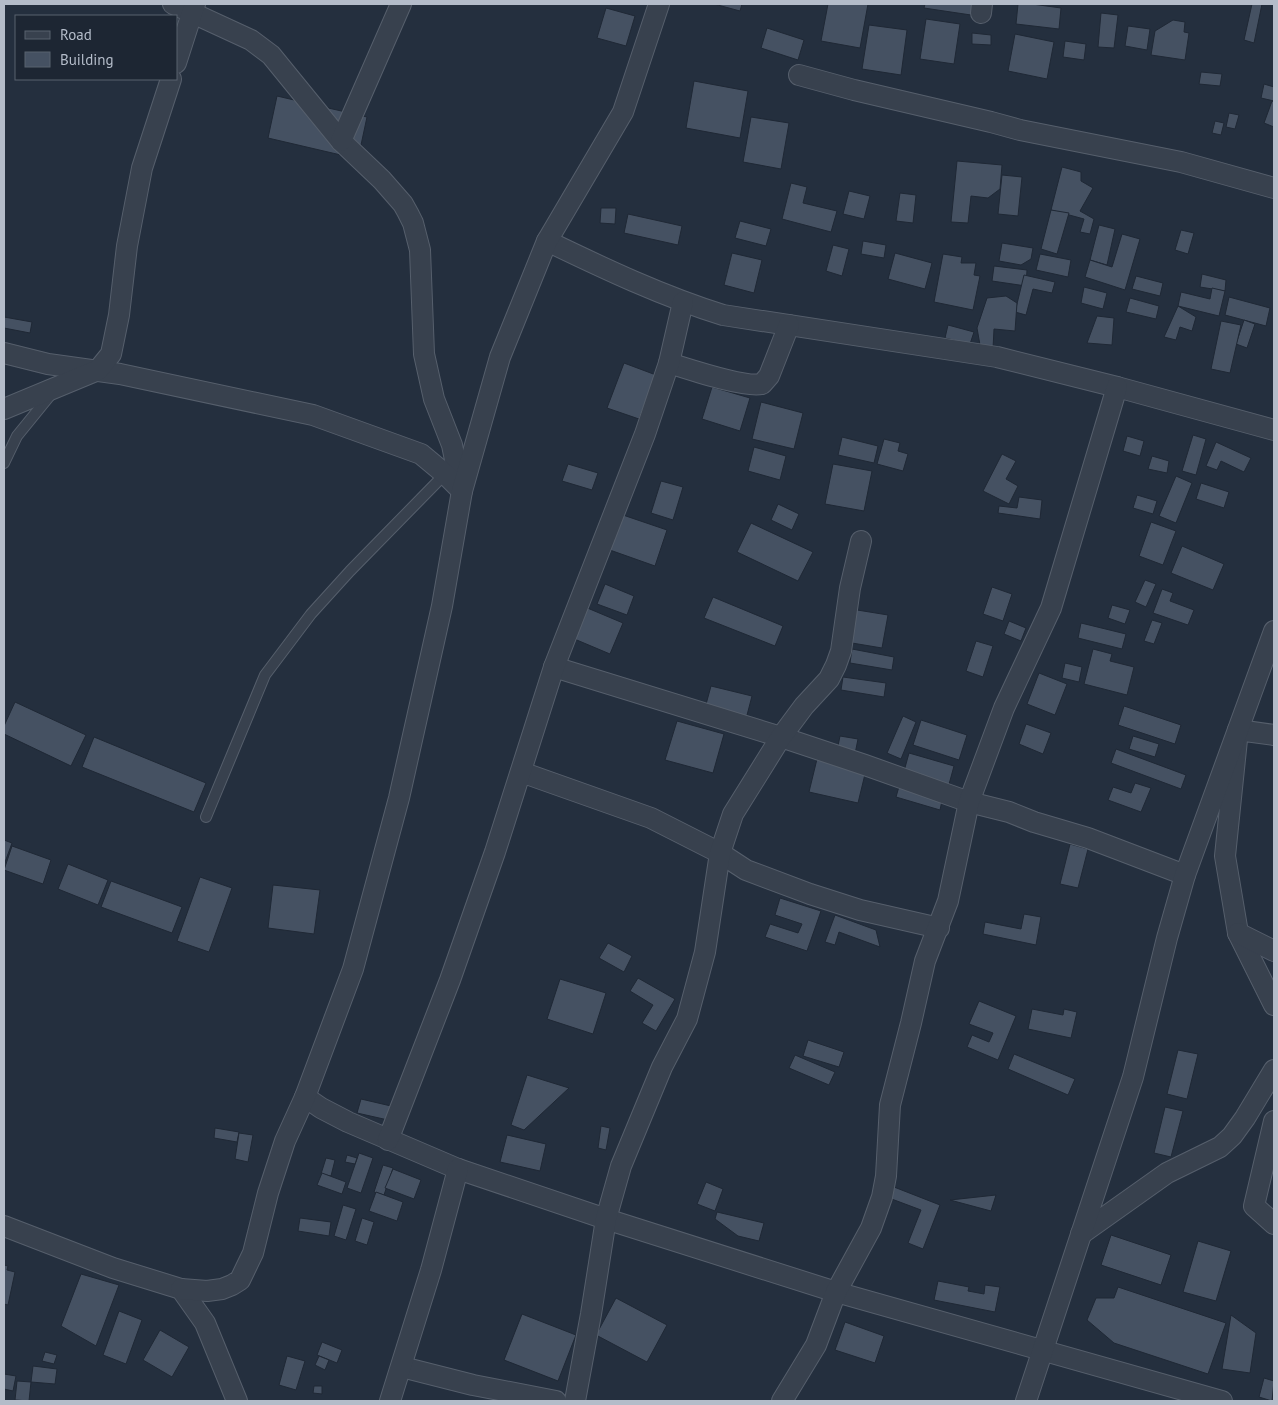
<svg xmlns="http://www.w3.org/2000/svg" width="1278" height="1405" font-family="'PT Sans',sans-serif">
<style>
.building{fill:#455162;stroke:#1f2835}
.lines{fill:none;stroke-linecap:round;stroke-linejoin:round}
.lane-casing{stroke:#565f6c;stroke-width:12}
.street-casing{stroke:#565f6c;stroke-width:22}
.lane{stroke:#38414e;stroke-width:10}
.street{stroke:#38414e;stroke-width:20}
</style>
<rect width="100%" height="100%" fill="#242f3e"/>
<g class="building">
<path d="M714,4H742L740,11Z"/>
<path d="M828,4H868L860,48L821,41Z"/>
<path d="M925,4H972L971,15L924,8Z"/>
<path d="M1018,4H1032L1061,8L1059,29L1016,24Z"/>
<path d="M1249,4H1262L1254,43L1244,40L1252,4Z"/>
<path d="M606,8L635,16L626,46L597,38Z"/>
<path d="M1101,13L1118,15L1114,48L1098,47Z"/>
<path d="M926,19L960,24L954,64L920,59Z"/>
<path d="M1173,20L1185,22L1184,32L1189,33L1185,60L1151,55L1155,31Z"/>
<path d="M869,25L907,30L901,75L862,69Z"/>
<path d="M1128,26L1150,29L1147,50L1125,46Z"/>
<path d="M767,28L804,40L798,60L761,48Z"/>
<path d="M972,33L991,35V45L972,44Z"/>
<path d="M1015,34L1054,42L1047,79L1008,71Z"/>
<path d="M1065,41L1086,44L1084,60L1063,57Z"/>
<path d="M1201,72L1222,74L1220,86L1199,84Z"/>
<path d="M694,81L748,91L740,138L686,128Z"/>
<path d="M1264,84L1274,87V101L1261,98Z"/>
<path d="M277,96L367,117L358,159L268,138Z"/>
<path d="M1272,101L1274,102V127L1264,123Z"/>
<path d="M1229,113L1239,115L1235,129L1226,127Z"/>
<path d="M751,117L789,123L781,169L743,162Z"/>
<path d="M1215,121L1224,123L1221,135L1212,133Z"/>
<path d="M957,161L1002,165L1000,189L988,198L971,196L968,223L951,222Z"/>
<path d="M1062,167L1081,172V181L1093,188L1080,211L1094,219L1090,234L1080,232L1084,219L1051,210Z"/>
<path d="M1002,175L1022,177L1018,216L998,214Z"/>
<path d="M791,183L807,187L803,203L837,211L831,232L782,219Z"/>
<path d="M849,191L870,196L864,219L843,214Z"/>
<path d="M900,193L916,195L913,223L896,221Z"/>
<path d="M601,208H616L615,224L600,223Z"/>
<path d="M1051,210L1069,213L1057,254L1041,249Z"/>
<path d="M628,214L682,226L678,245L624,233Z"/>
<path d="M740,221L771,229L766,246L735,238Z"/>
<path d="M1099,225L1115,229L1107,265L1090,260Z"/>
<path d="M1181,230L1194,233L1188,254L1175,250Z"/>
<path d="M1122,234L1140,239L1125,290L1085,277L1090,260L1112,267Z"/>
<path d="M863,241L886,245L884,258L861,254Z"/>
<path d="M1002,243L1033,248L1031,259L1021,265L999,261Z"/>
<path d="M833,245L849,249L842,276L826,271Z"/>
<path d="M732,253L762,260L754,293L724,285Z"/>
<path d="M895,253L932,263L925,289L888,279Z"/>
<path d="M943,254L962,257L961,263H976L974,275L980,276L973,310L934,302Z"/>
<path d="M1040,254L1071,260L1068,277L1036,270Z"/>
<path d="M994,266L1027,270L1026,286L992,281Z"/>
<path d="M1202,274L1226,280L1225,291L1200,287Z"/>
<path d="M1024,275L1055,282L1052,293L1033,289L1026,315L1015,312Z"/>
<path d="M1136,276L1163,283L1160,296L1132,289Z"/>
<path d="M1084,287L1107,293L1103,309L1081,303Z"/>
<path d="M1212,288L1225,291L1219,316L1178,306L1181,292L1210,299Z"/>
<path d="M1006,296L1017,303L1015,331L994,329L993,349L980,345L977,328L987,298Z"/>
<path d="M1229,297L1270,308L1266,326L1225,315Z"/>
<path d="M1130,298L1159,306L1156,319L1126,312Z"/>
<path d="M1178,306L1196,317L1192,331L1180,327L1176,340L1164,337Z"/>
<path d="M1097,316L1114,318L1112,345L1087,343Z"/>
<path d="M4,317L32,322L30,333L4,328Z"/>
<path d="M1244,320L1255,324L1247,348L1236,344Z"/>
<path d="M1221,321L1241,325L1230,373L1211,369Z"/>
<path d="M948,325L974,332L970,344L945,338Z"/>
<path d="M624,363L656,375L639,419L607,408Z"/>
<path d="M712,387L750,398L740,431L702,419Z"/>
<path d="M761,402L803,413L794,449L752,439Z"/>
<path d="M1193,435L1206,439L1196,475L1182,471Z"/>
<path d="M1127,436L1144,441L1140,456L1123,451Z"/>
<path d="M842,437L878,446L874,463L838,455Z"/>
<path d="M884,439L900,443L898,451L908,454L903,471L877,464Z"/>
<path d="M1216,442L1251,458L1244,472L1221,461L1217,470L1206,466Z"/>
<path d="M754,447L786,456L780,480L748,471Z"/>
<path d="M1002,454L1016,461L1006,479L1018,486L1009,504L983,491Z"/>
<path d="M1152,456L1169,461L1167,473L1148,469Z"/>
<path d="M568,464L598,473L592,490L562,481Z"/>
<path d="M833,464L872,471L864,511L825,504Z"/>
<path d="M1176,476L1192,483L1176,523L1159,516Z"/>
<path d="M661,481L683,487L673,520L651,513Z"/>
<path d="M1201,483L1229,492L1224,508L1196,499Z"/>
<path d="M1137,495L1157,501L1153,514L1133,508Z"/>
<path d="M1019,497L1042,500L1040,519L998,513L999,506L1017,508Z"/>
<path d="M778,504L799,514L792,530L771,520Z"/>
<path d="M620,514L667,530L655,566L607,549Z"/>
<path d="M1151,522L1176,531L1163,565L1139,556Z"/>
<path d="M751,523L813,552L798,581L737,552Z"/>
<path d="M1182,546L1224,564L1213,590L1171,573Z"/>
<path d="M1145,580L1156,584L1146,607L1135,602Z"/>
<path d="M605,584L634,596L627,615L597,604Z"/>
<path d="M992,587L1012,594L1003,621L983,614Z"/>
<path d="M1162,589L1173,593L1170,601L1194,610L1188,625L1153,613Z"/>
<path d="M713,597L783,626L775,646L704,618Z"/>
<path d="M1112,605L1130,610L1125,624L1108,618Z"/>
<path d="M585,607L623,623L610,654L572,638Z"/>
<path d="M851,609L888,615L882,648L846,642Z"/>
<path d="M1152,620L1162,623L1154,644L1144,641Z"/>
<path d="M1009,621L1026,628L1021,641L1004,634Z"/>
<path d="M1081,623L1126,634L1122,649L1078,638Z"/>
<path d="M976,641L993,646L983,677L966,671Z"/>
<path d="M852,649L894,657L892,670L850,663Z"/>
<path d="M1093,649L1112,654L1110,661L1134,667L1127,695L1084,684Z"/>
<path d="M1065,663L1082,667L1079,682L1062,678Z"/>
<path d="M1039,673L1067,684L1055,715L1027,704Z"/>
<path d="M843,677L886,683L884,697L841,690Z"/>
<path d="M711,686L752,696L746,719L705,708Z"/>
<path d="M15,702L86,735L71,766L4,734V726Z"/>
<path d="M1124,706L1181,725L1175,744L1118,725Z"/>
<path d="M903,716L916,722L901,759L887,753Z"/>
<path d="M921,720L967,735L959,760L913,745Z"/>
<path d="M677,721L724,734L713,773L665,760Z"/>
<path d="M1026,724L1051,733L1043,754L1019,744Z"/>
<path d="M840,736L858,739L855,754L837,751Z"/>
<path d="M1133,736L1159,744L1155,757L1129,749Z"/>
<path d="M94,737L206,783L194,812L82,767Z"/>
<path d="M1116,749L1186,775L1181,789L1111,763Z"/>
<path d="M909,753L954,766L948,788L903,775Z"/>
<path d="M817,759L866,770L858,803L809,792Z"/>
<path d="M900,783L943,796L940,810L896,797Z"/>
<path d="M1135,783L1151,788L1141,812L1108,800L1113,787L1131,793Z"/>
<path d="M4,840L12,843L4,865Z"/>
<path d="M1070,844L1088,849L1078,888L1060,884Z"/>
<path d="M12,846L51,860L43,884L4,870Z"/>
<path d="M68,864L108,880L98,905L58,889Z"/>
<path d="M200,877L232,888L209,952L177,941Z"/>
<path d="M111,881L182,907L172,933L101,907Z"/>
<path d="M273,885L320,890L314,934L268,928Z"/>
<path d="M780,898L821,911L807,951L765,937L770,924L798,933L802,924L775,915Z"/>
<path d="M1024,914L1041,917L1036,945L983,934L985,922L1021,929Z"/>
<path d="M835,915L876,930L880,947L839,932L835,945L825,942Z"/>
<path d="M608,943L632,956L624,972L599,958Z"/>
<path d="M638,978L675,999L656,1031L642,1023L653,1005L630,991Z"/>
<path d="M560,979L606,993L593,1034L547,1019Z"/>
<path d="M979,1001L1016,1016L998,1060L967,1047L972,1035L989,1042L993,1033L969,1024Z"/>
<path d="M1032,1009L1063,1015L1064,1009L1077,1012L1071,1038L1028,1029Z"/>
<path d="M808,1040L844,1052L839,1067L803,1056Z"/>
<path d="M1178,1050L1198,1054L1187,1099L1167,1094Z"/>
<path d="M1014,1054L1075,1079L1068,1095L1008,1069Z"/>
<path d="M795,1055L835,1072L829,1085L789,1068Z"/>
<path d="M527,1075L569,1088L524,1130L511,1125Z"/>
<path d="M361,1099L391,1106L388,1120L357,1113Z"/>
<path d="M1165,1107L1183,1111L1171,1157L1154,1153Z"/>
<path d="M601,1126L610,1128L606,1150L598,1148Z"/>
<path d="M215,1128L239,1132L237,1142L214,1138Z"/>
<path d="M239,1133L253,1135L248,1162L235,1159Z"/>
<path d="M507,1135L546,1144L540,1171L500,1162Z"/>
<path d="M359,1153L373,1158L361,1193L347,1188Z"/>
<path d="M347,1155L357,1158L355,1164L345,1162Z"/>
<path d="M326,1158L335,1160L331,1176L321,1174Z"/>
<path d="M383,1165L393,1168L384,1195L374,1192Z"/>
<path d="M393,1169L421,1180L414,1199L385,1188Z"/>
<path d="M322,1173L346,1182L342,1194L317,1185Z"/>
<path d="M706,1182L723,1189L715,1211L697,1204Z"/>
<path d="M894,1187L940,1205L923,1249L908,1243L921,1210L889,1198Z"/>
<path d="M376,1192L403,1202L397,1221L369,1211Z"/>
<path d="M996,1195L991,1211L950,1200Z"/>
<path d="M343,1205L356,1209L346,1240L334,1236Z"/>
<path d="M717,1212L764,1223L759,1241L738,1236L715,1219Z"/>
<path d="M300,1218L331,1222L329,1236L298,1231Z"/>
<path d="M362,1218L374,1222L367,1245L355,1241Z"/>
<path d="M1111,1235L1171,1255L1161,1285L1101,1265Z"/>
<path d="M1198,1241L1231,1251L1216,1301L1183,1292Z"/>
<path d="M4,1265L8,1266L7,1270L15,1272L8,1305L4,1304Z"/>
<path d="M81,1274L119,1285L96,1346L61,1326Z"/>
<path d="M938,1281L969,1287L968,1291L984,1294L985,1285L1000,1287L995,1312L934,1300Z"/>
<path d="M1118,1287L1226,1323L1208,1374L1114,1343L1087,1320L1096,1298H1114Z"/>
<path d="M616,1298L667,1325L647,1362L596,1335Z"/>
<path d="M119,1311L142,1320L126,1364L103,1355Z"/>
<path d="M522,1314L576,1335L558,1381L504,1360Z"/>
<path d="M1231,1315L1256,1333L1250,1373L1222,1369Z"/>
<path d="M845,1322L884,1336L875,1363L835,1350Z"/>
<path d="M160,1330L189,1347L172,1377L143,1360Z"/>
<path d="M322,1342L342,1350L337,1363L317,1355Z"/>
<path d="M45,1352L57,1355L54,1364L42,1361Z"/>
<path d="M287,1356L305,1361L296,1390L279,1385Z"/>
<path d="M319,1356L329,1360L325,1370L315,1365Z"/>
<path d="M33,1366L57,1369L55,1384L31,1382Z"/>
<path d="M4,1374L16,1376L13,1391L4,1389Z"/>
<path d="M1264,1378L1274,1381L1272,1401L1259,1397Z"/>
<path d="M17,1381L31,1382L29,1401L15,1400Z"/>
<path d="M314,1386H322V1394L313,1393Z"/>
</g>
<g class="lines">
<defs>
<g id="lane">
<path d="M4,463L17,436L52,393"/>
<path d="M206,817L265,675L311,614L350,571L445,474"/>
</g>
<g id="street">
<path d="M173,4L251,40L271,55L341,141L382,180L403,204L408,213L413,223L420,250L424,354L434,399L452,445L461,489"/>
<path d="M981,13L982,4"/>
<path d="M176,63L195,4"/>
<path d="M799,75L854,90L991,122L1020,130L1181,162L1274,188"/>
<path d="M341,141L401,4"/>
<path d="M547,241C605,269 662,296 723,315L997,357L1117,387L1274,430"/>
<path d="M4,353L48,364L120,374L313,415L421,454L445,474L462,491"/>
<path d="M669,363C689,369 744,388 762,384L769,376L789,325"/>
<path d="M4,409L98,370L111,354L119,315L127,246L142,168L171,79"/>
<path d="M554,667L781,737L865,765L969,802L1009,812L1034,822L1088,838L1185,875"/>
<path d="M1274,735L1238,730L1225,856L1238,933L1274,1005"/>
<path d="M521,772L651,818L720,853L746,870L810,894L860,910L939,928"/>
<path d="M1238,933L1274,951"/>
<path d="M305,1097L321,1108L348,1122L458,1169L606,1219L836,1292L1222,1401"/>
<path d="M1274,1121L1254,1206L1274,1224"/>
<path d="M388,1140L450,980L495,852L554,667L645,434L669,363L683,302"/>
<path d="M4,1226L113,1268L181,1289L205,1323L237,1401"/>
<path d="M1081,1234L1167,1173L1220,1147L1232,1136L1245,1118L1274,1070"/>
<path d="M181,1289L207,1291L222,1289L232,1285L240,1280L253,1253L268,1193L285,1141L305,1097L353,969L399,798L442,606L462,491L500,357L547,241L623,112L659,4"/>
<path d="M402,1367L473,1385L556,1401"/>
<path d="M390,1401L431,1270L458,1169"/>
<path d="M575,1401L591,1314L606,1219L621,1166L662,1067L687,1019L705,952L720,853L733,814L781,737L804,706L829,679L836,665L841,651L850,588L861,541"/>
<path d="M782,1401L816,1345L836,1292L871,1228L882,1197L886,1176L890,1105L911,1023L925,961L948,901L969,802L1004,708L1051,608L1117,387"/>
<path d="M1026,1401L1133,1077L1167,938L1185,875L1274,631"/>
</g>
</defs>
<use href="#lane" class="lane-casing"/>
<use href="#street" class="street-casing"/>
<use href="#lane" class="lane"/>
<use href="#street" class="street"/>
</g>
<rect width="1278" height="1405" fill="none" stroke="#b4bcc9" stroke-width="10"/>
<rect x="15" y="15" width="162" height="65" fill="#1d2633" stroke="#59626f"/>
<rect x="25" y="31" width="25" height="8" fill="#38414e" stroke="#59626f"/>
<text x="60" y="40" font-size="15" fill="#b4bcc9">Road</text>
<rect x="25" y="52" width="25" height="15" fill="#455162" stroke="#59626f"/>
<text x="60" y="65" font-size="15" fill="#b4bcc9">Building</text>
</svg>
